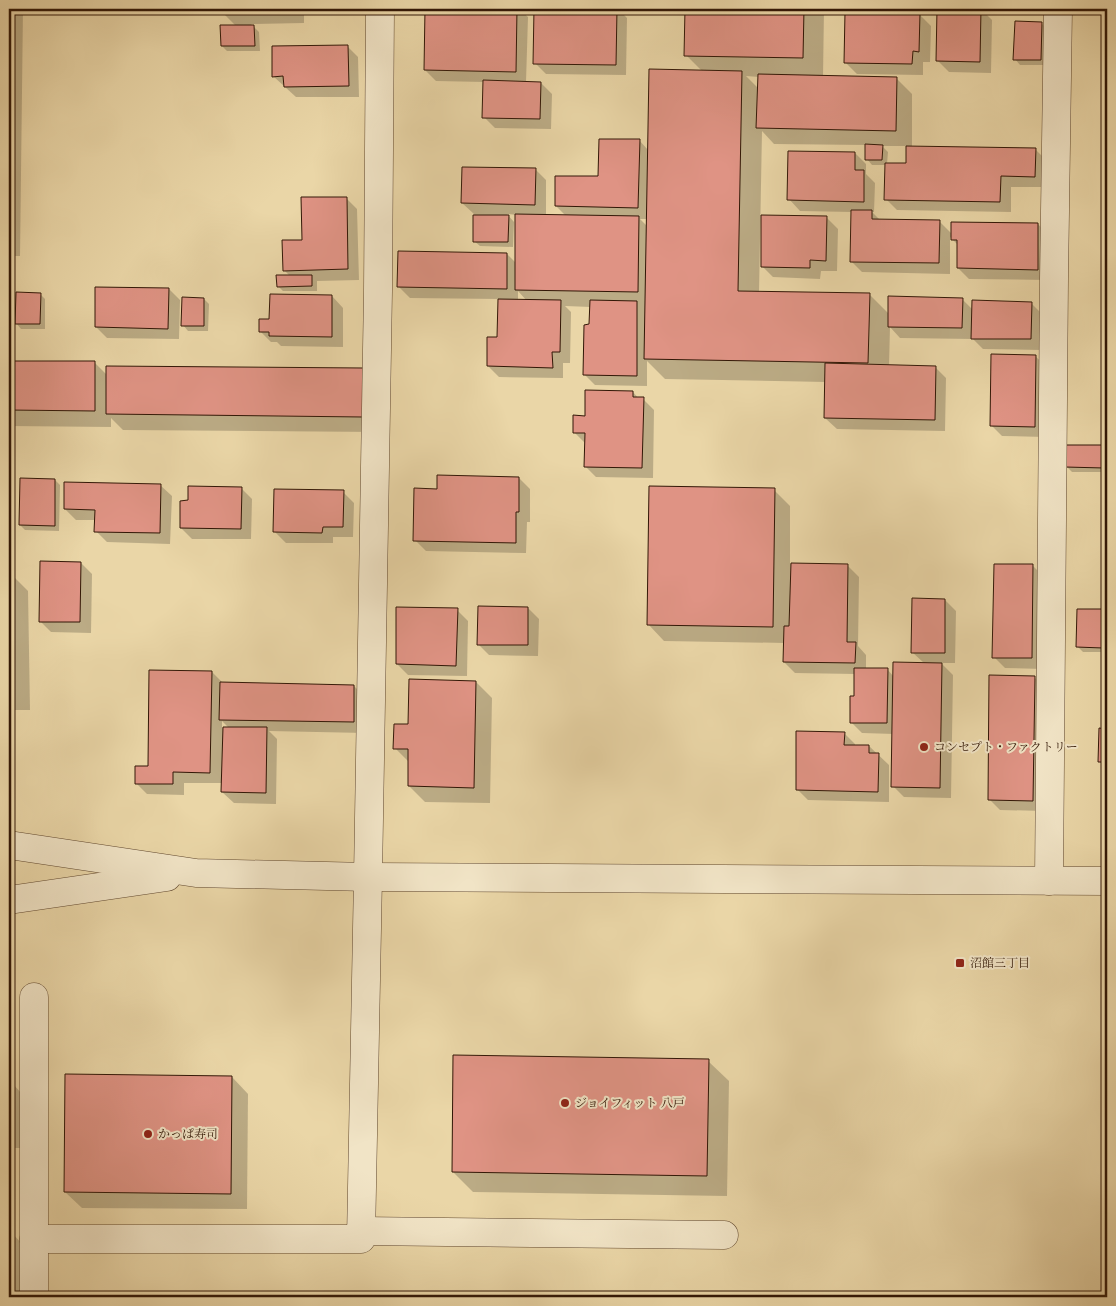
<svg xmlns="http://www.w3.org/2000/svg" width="1116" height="1306" font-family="'Libre Caslon Text','Noto Serif JP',serif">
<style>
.shadow{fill:#0003;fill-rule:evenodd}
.building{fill:#df9384;stroke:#321706}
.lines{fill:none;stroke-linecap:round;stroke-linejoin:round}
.minor-casing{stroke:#60472e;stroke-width:29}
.minor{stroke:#f1e4c6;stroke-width:28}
.poi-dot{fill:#8f2418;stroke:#f1e4c6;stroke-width:2}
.labels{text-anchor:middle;stroke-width:4;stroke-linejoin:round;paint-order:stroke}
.poi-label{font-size:12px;fill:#321706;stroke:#f1e4c6;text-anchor:start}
</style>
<rect width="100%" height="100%" fill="#ead6a7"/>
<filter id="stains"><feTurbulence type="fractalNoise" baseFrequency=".004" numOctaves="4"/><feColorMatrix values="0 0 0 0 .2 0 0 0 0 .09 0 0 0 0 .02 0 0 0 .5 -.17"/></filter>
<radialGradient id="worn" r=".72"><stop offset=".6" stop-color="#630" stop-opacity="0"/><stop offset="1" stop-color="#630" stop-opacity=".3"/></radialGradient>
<g class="shadow">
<path d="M9,9H23L20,256H9Z"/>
<path d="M223,9H304V23L251,24L259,32L260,51H227L222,46L237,27L223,13Z"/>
<path d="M426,9H519L528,17L526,82L541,83L552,94L551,129L495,128L484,117L485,82L436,81L425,70Z"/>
<path d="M536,9H618L627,18L626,75L546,74L535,63Z"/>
<path d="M687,9H824L823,77L896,78L912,94V147L1035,149L1046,160V187H1011V212L897,210L886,199V165H872L867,159L866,145L774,144L762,131L759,293L869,294L890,315L962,299L973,310L1031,303L1042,314V350L983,349L973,339L900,338L890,327L889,366L935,367L946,378L945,431L837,429L825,418L826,382L665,379L647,361V386L595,385L584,374L590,326L591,307L565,306L571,312L570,363H563V378L499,377L488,366L498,339L499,299L410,298L399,287L507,254L516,263L517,215L507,214L514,222L513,247L480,246L474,241V214L462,203L535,169L546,180V215L566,216L556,206L600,178L639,140L648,150L702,71L686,55ZM746,76L759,77V89ZM882,146H908L907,165L887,164L888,152ZM640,219H647V226ZM518,291L527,301H518Z"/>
<path d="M939,9H981L992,20L991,73L949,72L938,61Z"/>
<path d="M920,15L931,26L930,62H923V75L857,74L846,63Z"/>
<path d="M1041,23L1047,29L1046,65H1020L1015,59Z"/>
<path d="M347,46L358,57L359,97H296L273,76Z"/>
<path d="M855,153L866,164V174L875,183L874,212H872L880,220L939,221L953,235L1038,224L1049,236L1048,280L969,279L958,268V245L950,237V274L862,272L851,261L852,212L800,211L789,199Z"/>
<path d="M346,198L357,209L359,280L317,281V291H283L278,286L290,276L284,270L303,241Z"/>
<path d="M827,218L838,229L837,271H821L820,279L773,277L762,266Z"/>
<path d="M169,289L180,300L179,339L107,338L96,327Z"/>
<path d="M9,290L13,294V344H9Z"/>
<path d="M40,294L45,299V329H21L16,323Z"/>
<path d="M332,296L343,308V347L281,346L277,342H271L260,331L270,320Z"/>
<path d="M204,299L209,304L208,331H188L183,325Z"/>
<path d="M1035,356L1047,367L1045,437L1002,436L991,425Z"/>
<path d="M9,362L95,363L107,375L363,370L379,432L123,430L111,418V427L9,426Z"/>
<path d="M633,392L639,399H643L654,410L653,478L596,477L585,466L586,444L575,433L586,417Z"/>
<path d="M1105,447L1107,449V472H1072L1067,467Z"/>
<path d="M519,478L530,489V522H527L526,553L426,551L415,540L438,490Z"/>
<path d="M55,480L60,485L59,531L25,530L20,525Z"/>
<path d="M160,485L172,496L170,544L107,542L96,531V520H76L65,509Z"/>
<path d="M241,488L252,499L251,539H192L181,528Z"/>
<path d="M774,490L790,506V564L848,566L859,577L858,646L866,655V669H887L894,677L924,663L912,652L945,600L956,611L955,663H941L953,675L951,798L904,797L893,786L894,734L862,733L851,722L855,698V674L795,673L784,662L785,643L664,641L648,624Z"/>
<path d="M343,492L354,503L353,537H333V543H286L275,532Z"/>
<path d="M81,563L92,574L91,633L51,632L40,621Z"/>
<path d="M1033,566L1044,577L1042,669L1005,668L994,657Z"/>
<path d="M9,575H12L28,591L30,710H9Z"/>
<path d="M528,608L539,619L538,656L489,655L478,644Z"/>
<path d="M457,610L468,621L467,676L408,675L397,664Z"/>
<path d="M1104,611L1107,614V652H1083L1078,647Z"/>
<path d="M212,672L223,683L354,686L365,697V733L269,731L277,739L276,804L234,803L222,792L223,783H184V795L147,794L136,783L149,767ZM222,721L229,728H222Z"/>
<path d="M1034,677L1045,688L1043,811L1000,810L989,799Z"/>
<path d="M476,682L492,698L490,803L425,802L409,786V762L395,748L409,725Z"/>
<path d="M1100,730H1107V769L1099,761Z"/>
<path d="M844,733L855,744V746H869L889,765V802L808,800L797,789Z"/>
<path d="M708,1061L729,1081L727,1196L473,1192L453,1172Z"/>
<path d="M232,1077L248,1094L247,1209L82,1208L65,1192Z"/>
<path d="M9,1083H12L23,1095L22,1148H9Z"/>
<path d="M9,1230L25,1247V1297H9Z"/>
</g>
<g class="building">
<path d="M222,9H293V13L222,14Z"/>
<path d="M425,9H517L516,72L424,70Z"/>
<path d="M534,9H617L616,65L533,64Z"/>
<path d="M685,9H804L803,58L684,56Z"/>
<path d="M937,9H981L980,62L936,61Z"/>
<path d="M845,12L920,13L919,52L913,51L912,64L844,63Z"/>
<path d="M1015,21L1042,22L1041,60H1013Z"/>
<path d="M220,25H254L255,46H221Z"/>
<path d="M348,45L349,86L284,87L283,76L272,77V46Z"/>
<path d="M649,69L742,71L738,291L870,293L868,363L644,359Z"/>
<path d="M758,74L897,77L896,131L756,128Z"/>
<path d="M483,80L541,82L540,119L482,118Z"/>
<path d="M599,139H640L638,208L555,206V176H598Z"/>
<path d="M865,144L883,145L882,160H865Z"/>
<path d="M906,146L1036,148L1035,177L1001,176L1000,202L884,200L885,163H906Z"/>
<path d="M788,151L855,152V170H864V202L787,200Z"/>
<path d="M462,167L536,168L535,205L461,203Z"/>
<path d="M301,197H347L348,269L283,271L282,240H302Z"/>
<path d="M851,210H872V219L940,220L939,263L850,262Z"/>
<path d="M515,214L639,216L638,292L515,290Z"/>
<path d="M473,215H509L508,242H473Z"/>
<path d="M761,215L827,216L826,261L810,260V268L761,267Z"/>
<path d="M951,222L1038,223V270L957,268V240H951Z"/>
<path d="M398,251L507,253V289L397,287Z"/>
<path d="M276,275H312V286L277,287Z"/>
<path d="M95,287L169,288L168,329L95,327Z"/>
<path d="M16,292L41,293L40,324H15Z"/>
<path d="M270,294L332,295V337L269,336V332H259V319H269Z"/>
<path d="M888,296L963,298L962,328L888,327Z"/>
<path d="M182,297L204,298V326H181Z"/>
<path d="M498,299L561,300L560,352H552L553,368L487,366V337H497Z"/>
<path d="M590,300L637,301V376L583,375L584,325L589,324Z"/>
<path d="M972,300L1032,302L1031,339H971Z"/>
<path d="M991,354L1036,355L1035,427L990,426Z"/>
<path d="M9,361H95V411L9,410Z"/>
<path d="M825,363L936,366L935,420L824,418Z"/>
<path d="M106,366L364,368L363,417L106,414Z"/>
<path d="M585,390L633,391V397H644L642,468L584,467L585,433H573V415L585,416Z"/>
<path d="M1066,445H1105L1104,468L1065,467Z"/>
<path d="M437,475L519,477V512H516V543L413,541L414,488L437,489Z"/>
<path d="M20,478L55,479V526L19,525Z"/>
<path d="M64,482L161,484L160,533L94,532L95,510L64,509Z"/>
<path d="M188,486L242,487L241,529L180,528V501L188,500Z"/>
<path d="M649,486L775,488L773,627L647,625Z"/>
<path d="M274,489L344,490L343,527H323L322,533L273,532Z"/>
<path d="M40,561L81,562L80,622H39Z"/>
<path d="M791,563L848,564L847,642H856L855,663L783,662L784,626H789Z"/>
<path d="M994,564H1033L1032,658H992Z"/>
<path d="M9,573H13L14,694H9Z"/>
<path d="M912,598L945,599V653H911Z"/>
<path d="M478,606L528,607V645H477Z"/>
<path d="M396,607L458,608L456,666L396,664Z"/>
<path d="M1077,609H1104L1103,648L1076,647Z"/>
<path d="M893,662L942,663L940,788L891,787Z"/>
<path d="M854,668H888L887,723H850V696H854Z"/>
<path d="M149,670L212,671L210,773L173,772V784H135V766H148Z"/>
<path d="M989,675L1035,676L1033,801L988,800Z"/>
<path d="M409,679L476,681L474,788L408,786V749H393L394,724H408Z"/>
<path d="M220,682L354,685V722L219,720Z"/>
<path d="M223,727H267L266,793L221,792Z"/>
<path d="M1099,728L1107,729V762H1098Z"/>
<path d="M796,731L845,732L844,745H869V753H879L878,792L796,790Z"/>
<path d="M453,1055L709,1059L707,1176L452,1172Z"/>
<path d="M65,1074L232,1076L231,1194L64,1192Z"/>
<path d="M9,1082H13L11,1137H9Z"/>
</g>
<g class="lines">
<defs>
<g id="minor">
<path d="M9,845L196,873L368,877L1107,881"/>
<path d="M1049,881L1054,279L1058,9"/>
<path d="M9,900L167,877"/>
<path d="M34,997V1297"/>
<path d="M360,1231L724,1235"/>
<path d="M34,1239H361L368,877L378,291L380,9"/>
</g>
</defs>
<use href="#minor" class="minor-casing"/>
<use href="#minor" class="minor"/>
</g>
<g class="poi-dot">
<circle cx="924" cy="747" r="5"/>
<rect x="955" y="958" width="10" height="10" rx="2.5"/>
<circle cx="565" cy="1103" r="5"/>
<circle cx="148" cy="1134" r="5"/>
</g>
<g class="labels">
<g class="poi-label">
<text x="934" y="751">コンセプト・ファクトリー</text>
<text x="970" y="967">沼館三丁目</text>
<text x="575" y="1107">ジョイフィット 八戸</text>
<text x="158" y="1138">かっぱ寿司</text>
</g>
</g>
<rect width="1116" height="1306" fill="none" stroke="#ead6a7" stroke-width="30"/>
<rect x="10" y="10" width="1096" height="1286" fill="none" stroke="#321706" stroke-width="2.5"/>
<rect x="15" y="15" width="1086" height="1276" fill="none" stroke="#321706"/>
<rect width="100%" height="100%" filter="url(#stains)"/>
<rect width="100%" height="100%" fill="url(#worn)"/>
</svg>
